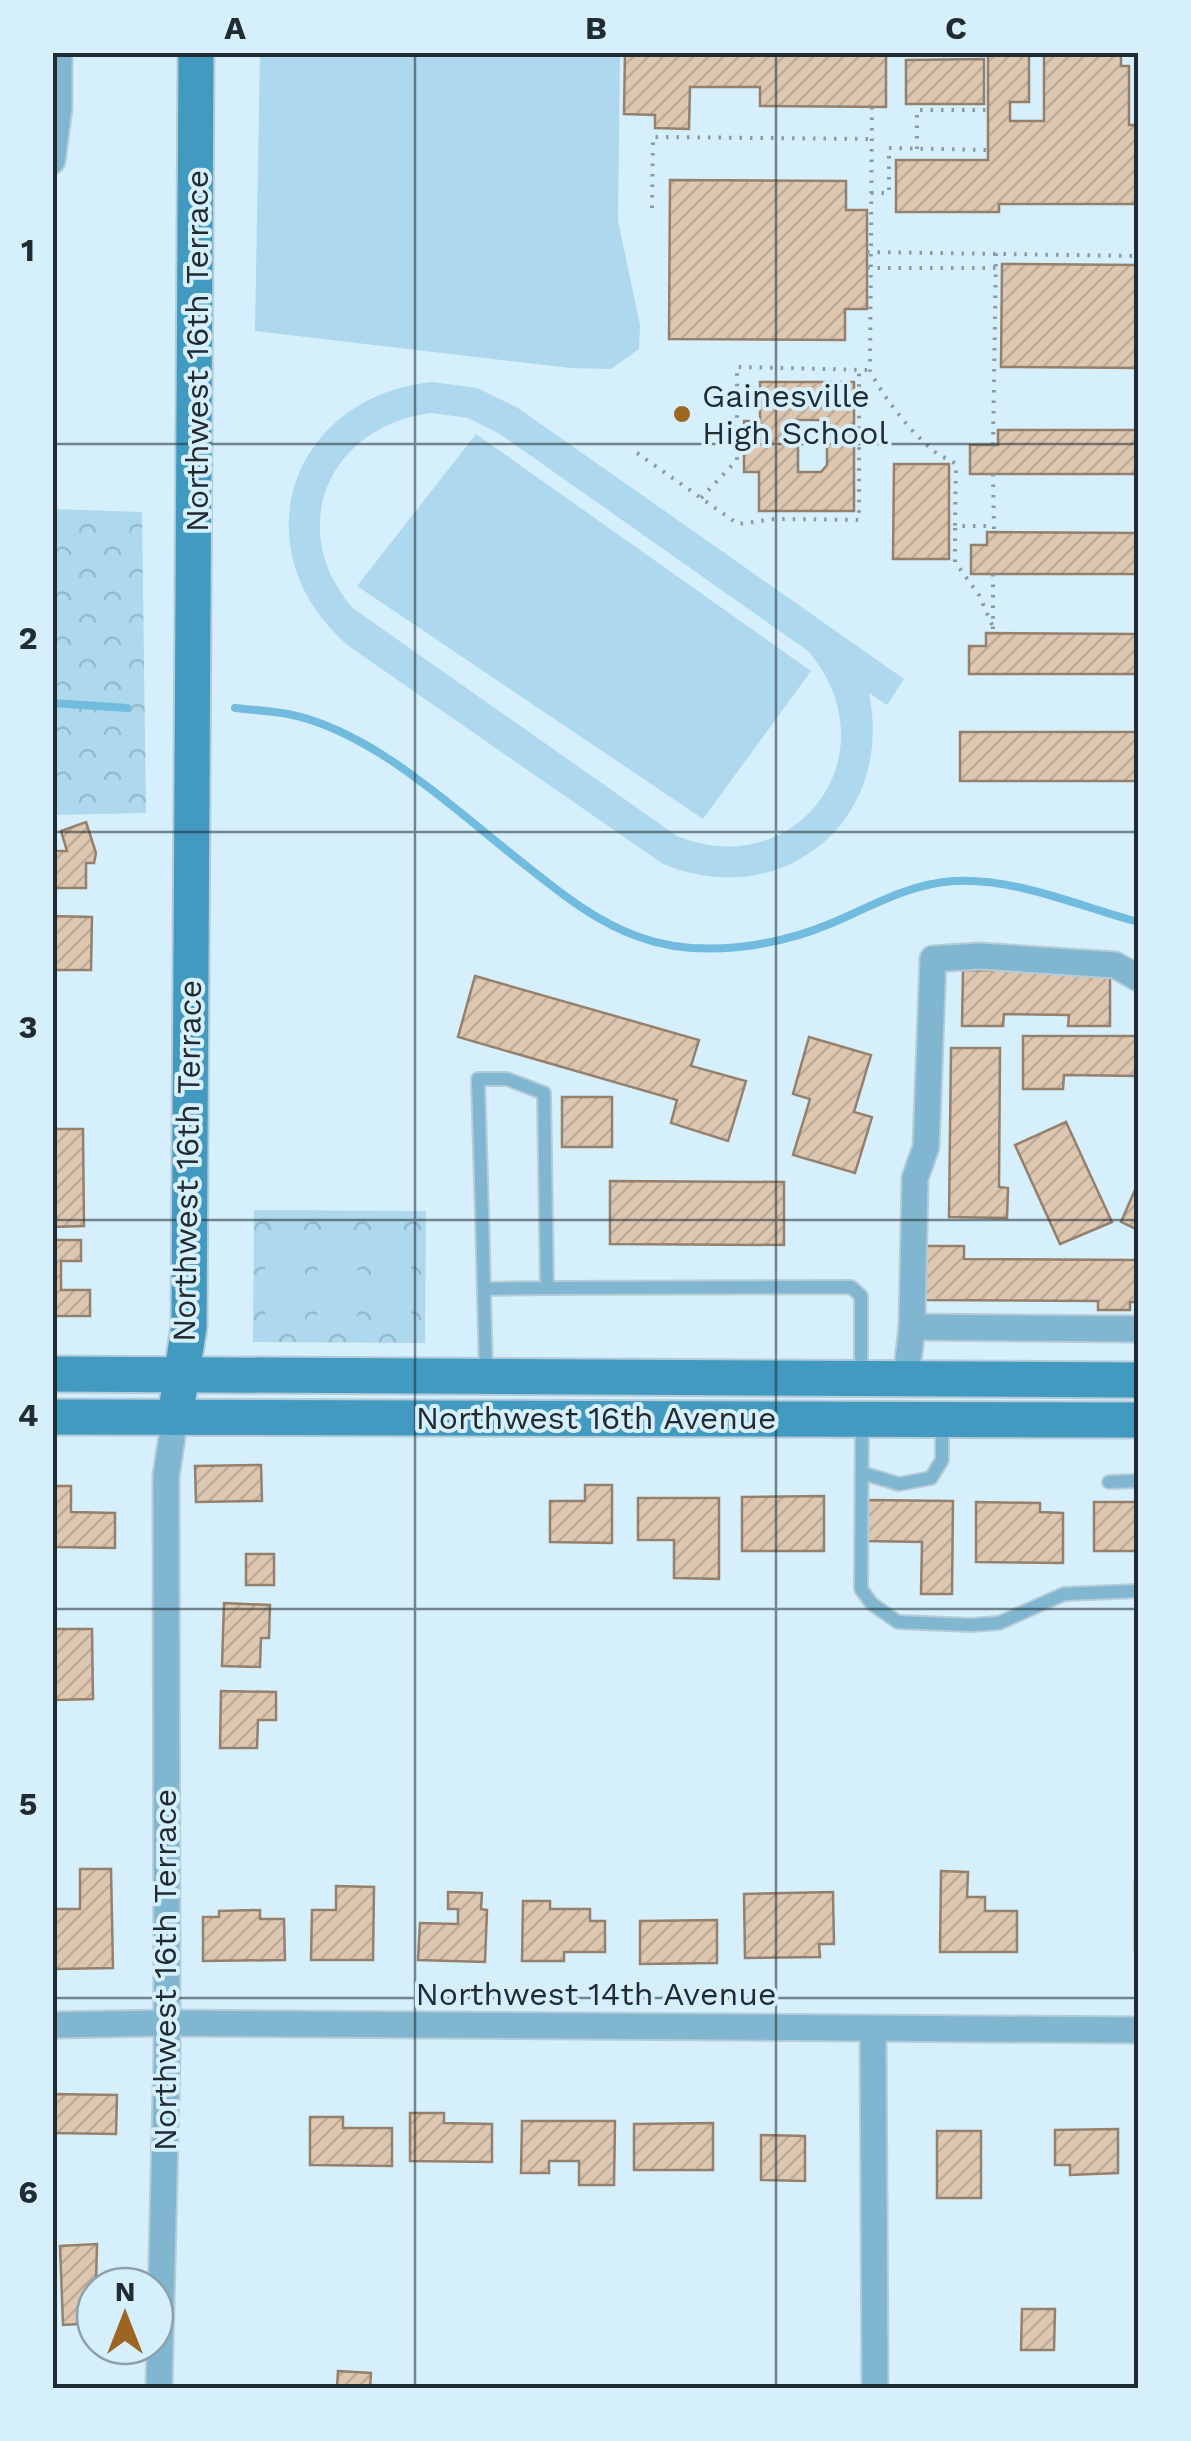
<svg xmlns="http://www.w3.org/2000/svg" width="1191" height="2441" font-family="'Work Sans',sans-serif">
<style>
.park{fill:url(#park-crowns)}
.pitch{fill:#add8ed;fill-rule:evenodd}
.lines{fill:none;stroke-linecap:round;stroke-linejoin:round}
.stream{stroke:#71bbde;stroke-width:8}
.building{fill:url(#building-hatch);stroke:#95806c;stroke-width:2.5;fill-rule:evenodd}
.lane-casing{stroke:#b5ccd8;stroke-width:16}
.street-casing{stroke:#b5ccd8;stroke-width:29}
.secondary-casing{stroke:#b5ccd8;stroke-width:39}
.path{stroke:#889ba5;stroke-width:4;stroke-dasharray:2.5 8;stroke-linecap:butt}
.lane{stroke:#80b6d0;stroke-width:12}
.street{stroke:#80b6d0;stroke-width:25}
.secondary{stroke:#429ac1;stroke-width:35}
.grid{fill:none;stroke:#202c32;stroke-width:2.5;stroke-opacity:0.55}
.poi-dot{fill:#9d6522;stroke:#d6effc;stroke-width:4}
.labels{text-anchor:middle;stroke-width:8;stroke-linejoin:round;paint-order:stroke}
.street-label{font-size:32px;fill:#202c32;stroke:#d6effc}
.poi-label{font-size:32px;fill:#202c32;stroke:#d6effc;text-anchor:start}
.neatline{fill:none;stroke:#202c32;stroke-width:4}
.grid-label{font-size:32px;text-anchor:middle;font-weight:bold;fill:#202c32}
</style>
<defs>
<pattern id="park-crowns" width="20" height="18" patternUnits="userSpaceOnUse" patternTransform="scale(2.5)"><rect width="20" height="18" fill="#add8ed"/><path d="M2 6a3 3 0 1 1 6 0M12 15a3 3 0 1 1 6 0" fill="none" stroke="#95bacc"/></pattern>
<pattern id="building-hatch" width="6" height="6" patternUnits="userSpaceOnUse" patternTransform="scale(2.5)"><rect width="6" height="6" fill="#ddc7b1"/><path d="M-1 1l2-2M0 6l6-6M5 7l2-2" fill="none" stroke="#bdab99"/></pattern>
</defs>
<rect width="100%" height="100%" fill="#d6effc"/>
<g class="park">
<path d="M53,509L142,512L146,813L53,815Z"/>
<path d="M254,1210L426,1211L425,1343L253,1342Z"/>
</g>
<g class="pitch">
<path d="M260,53H620L618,221L640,325L639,349L611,369L570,368L255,331Z"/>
<path d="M432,382L477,388L518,408L904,679L887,705L869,693C895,821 783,913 663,864L350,647C238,553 288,397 432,382ZM432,413L468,418L500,434L808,651C894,751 799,885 677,836L354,609C283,530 329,425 432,413Z"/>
<path d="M476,434L811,671L703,819L357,586Z"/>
<rect x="265" y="1234" width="40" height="87"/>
<path d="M318,1235H358L357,1322H317Z"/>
<rect x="371" y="1235" width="40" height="87"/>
</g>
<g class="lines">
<g class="stream">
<path d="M52,703L127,708"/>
<path d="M235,708C253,710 271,711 288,714C374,731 456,811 524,864C559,892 596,922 639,937C699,959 775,947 832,923C872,906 908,884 954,881C1017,878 1078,906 1138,922"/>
</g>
</g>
<g class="building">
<path d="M625,52H886V107L760,106V87H690L689,129L655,128V115L624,114Z"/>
<path d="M988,52H1029V102H1010V121H1044V52H1121V66H1129V125H1138V204H999V212H896V160H988Z"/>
<path d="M984,59V104H906V60Z"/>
<path d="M670,180L846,181V210H867V309H845V340L669,339Z"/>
<path d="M1002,264L1138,265V368L1001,367Z"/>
<path d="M760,382H854V511H759V472H744V421H760ZM798,420H819L827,428V465L821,472H798Z"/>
<path d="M998,430H1138V474H970V445H998Z"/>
<path d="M894,464H949V559H893Z"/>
<path d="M987,532L1138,533V574H971V545H987Z"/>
<path d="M986,633L1138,634V674H969V646H986Z"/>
<rect x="960" y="732" width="178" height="49"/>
<path d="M86,822L96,853L94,863H86V888H52V851H67L61,831Z"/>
<path d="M52,916L92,917L91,970H52Z"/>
<path d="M963,970L1110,971V1026H1068L1069,1015L1004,1014L1003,1026H962Z"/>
<path d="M475,976L699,1040L691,1066L746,1081L728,1141L671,1123L677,1100L458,1037Z"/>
<path d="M1023,1036H1138V1076L1064,1075L1063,1089H1023Z"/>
<path d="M809,1037L871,1055L854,1112L872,1117L855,1173L793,1155L810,1099L793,1094Z"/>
<path d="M951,1048H1000L999,1187L1008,1188L1007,1218L949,1217Z"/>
<rect x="562" y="1097" width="50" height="50"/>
<path d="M1066,1122L1112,1222L1060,1244L1015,1145Z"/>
<path d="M52,1129H83L84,1226L52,1227Z"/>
<path d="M610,1181L784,1182V1245L610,1244Z"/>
<path d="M1138,1183V1230L1121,1222Z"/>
<path d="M52,1240H81V1261H61V1290H90V1316H52Z"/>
<path d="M921,1246H964V1259L1138,1260V1302H1130V1310H1098V1301L920,1300Z"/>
<path d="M261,1465L262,1501L196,1502L195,1466Z"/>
<path d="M585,1485H612V1543L550,1542V1501H585Z"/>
<path d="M52,1486H71V1512L115,1513V1548L55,1547Z"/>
<path d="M824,1496V1551H742V1497Z"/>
<path d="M638,1498H719V1579L674,1578V1540H638Z"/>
<path d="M867,1500L953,1501L952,1594H921L922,1542L867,1541Z"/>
<path d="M976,1502L1040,1503V1512L1063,1513V1563L976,1562Z"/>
<rect x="1094" y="1502" width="44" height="49"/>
<rect x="246" y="1554" width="28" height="31"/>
<path d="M224,1603L270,1605L269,1638H261L260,1667L222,1666Z"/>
<path d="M54,1629H92L93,1699L55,1700Z"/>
<path d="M221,1691L276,1692V1720H258L257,1748H220Z"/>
<path d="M80,1869H111L113,1968L55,1969L54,1909H80Z"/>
<path d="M941,1871L968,1872L967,1897H985V1911H1017V1952H940Z"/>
<rect x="1135" y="1882" width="3" height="69"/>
<path d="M336,1886L374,1887L373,1960H311L312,1910H336Z"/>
<path d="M448,1892L482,1893L481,1909L487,1910L485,1962L418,1960L420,1923L458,1924V1909H448Z"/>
<path d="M833,1892L834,1944H819L820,1957L745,1958L744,1894Z"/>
<path d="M523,1901H550V1909H590V1921H605V1952H564V1961H522Z"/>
<path d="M260,1910V1919H284L285,1960L203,1961V1917H219V1911Z"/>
<path d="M717,1920V1963L640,1964V1921Z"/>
<path d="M52,2094L117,2095L116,2134L52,2133Z"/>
<path d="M410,2113H444V2123L492,2124V2162L410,2161Z"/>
<path d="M310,2117H343V2128H392V2166L310,2165Z"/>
<path d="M522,2121H615L614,2185H579V2161H549V2173H521Z"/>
<path d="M713,2123V2170H634V2124Z"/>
<path d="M1118,2129V2173L1070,2175V2165H1055V2130Z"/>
<rect x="937" y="2131" width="44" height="67"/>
<path d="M761,2135L805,2136V2181L761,2180Z"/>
<path d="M97,2244L95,2323L63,2325L60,2246Z"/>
<path d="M1022,2309H1055L1054,2350H1021Z"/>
<path d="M338,2371L371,2373L370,2388H337Z"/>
</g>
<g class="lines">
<defs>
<g id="lane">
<path d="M547,1288L851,1287L861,1296V1376"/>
<path d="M484,1289L547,1288L544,1093L507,1079H478C481,1177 484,1276 486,1374"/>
<path d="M862,1422L861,1589L872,1604L898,1622L971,1625L999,1623L1064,1594L1138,1591"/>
<path d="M862,1473L899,1484L931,1478L942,1460V1420"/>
<path d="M1109,1482L1138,1481"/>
</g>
<g id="street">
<path d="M52,161L59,107V52"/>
<path d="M912,1327L1138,1329"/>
<path d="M906,1379L912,1327L915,1178L926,1147L933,959L979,956L1115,965L1138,978"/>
<path d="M52,2025L167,2023L1138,2030"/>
<path d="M873,2029L875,2388"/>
<path d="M159,2388L167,2051L166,1476L175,1417"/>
</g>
<g id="secondary">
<path d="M52,1374L1138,1380"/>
<path d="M52,1417L1138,1420"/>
<path d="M175,1417L189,1327L196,52"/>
</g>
</defs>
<use href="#lane" class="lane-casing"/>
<use href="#street" class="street-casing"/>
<use href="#secondary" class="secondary-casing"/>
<g class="path">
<path d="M872,107L870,370C881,395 913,435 935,452C941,457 949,459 956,464L955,526H993"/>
<path d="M917,149V110H988"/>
<path d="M871,193H889V148L988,150"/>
<path d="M652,208L653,137L872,139"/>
<path d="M867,252L1138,256"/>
<path d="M867,268H996"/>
<path d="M993,445L996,252"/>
<path d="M637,453L738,524L775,519L859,520V369"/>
<path d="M993,474L994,532"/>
<path d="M701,498L737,460V367L870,370"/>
<path d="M955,528V562L979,595L993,627"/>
<path d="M993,574V633"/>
</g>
<use href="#lane" class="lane"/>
<use href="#street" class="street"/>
<use href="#secondary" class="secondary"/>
</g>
<path class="grid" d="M415,52V2388M776,52V2388M52,444H1138M52,832H1138M52,1220H1138M52,1609H1138M52,1998H1138"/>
<circle class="poi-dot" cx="682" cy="414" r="10"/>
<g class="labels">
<g class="street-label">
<text transform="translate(197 351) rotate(-90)" y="11">Northwest 16th Terrace</text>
<text transform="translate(187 1161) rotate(-89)" y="11">Northwest 16th Terrace</text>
<text x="596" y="1429">Northwest 16th Avenue</text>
<text transform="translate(165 1970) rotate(-90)" y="11">Northwest 16th Terrace</text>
<text x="596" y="2005">Northwest 14th Avenue</text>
</g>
<g class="poi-label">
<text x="702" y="407">Gainesville<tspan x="702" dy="37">High School</tspan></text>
</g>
</g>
<rect width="1191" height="2441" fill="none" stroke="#d6effc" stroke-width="110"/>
<g transform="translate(125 2316)"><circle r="48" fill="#d6effc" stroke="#8da1ab" stroke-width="2.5"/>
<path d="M0-8L18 38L0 25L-18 38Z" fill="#9d6522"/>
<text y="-15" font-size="28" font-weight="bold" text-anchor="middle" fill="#202c32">N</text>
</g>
<rect x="55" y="55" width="1081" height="2331" class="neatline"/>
<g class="grid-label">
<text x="235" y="39">A</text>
<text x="596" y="39">B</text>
<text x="956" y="39">C</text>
<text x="28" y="261">1</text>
<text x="28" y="649">2</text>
<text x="28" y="1038">3</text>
<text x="28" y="1426">4</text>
<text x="28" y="1815">5</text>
<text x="28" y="2203">6</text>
</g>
</svg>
